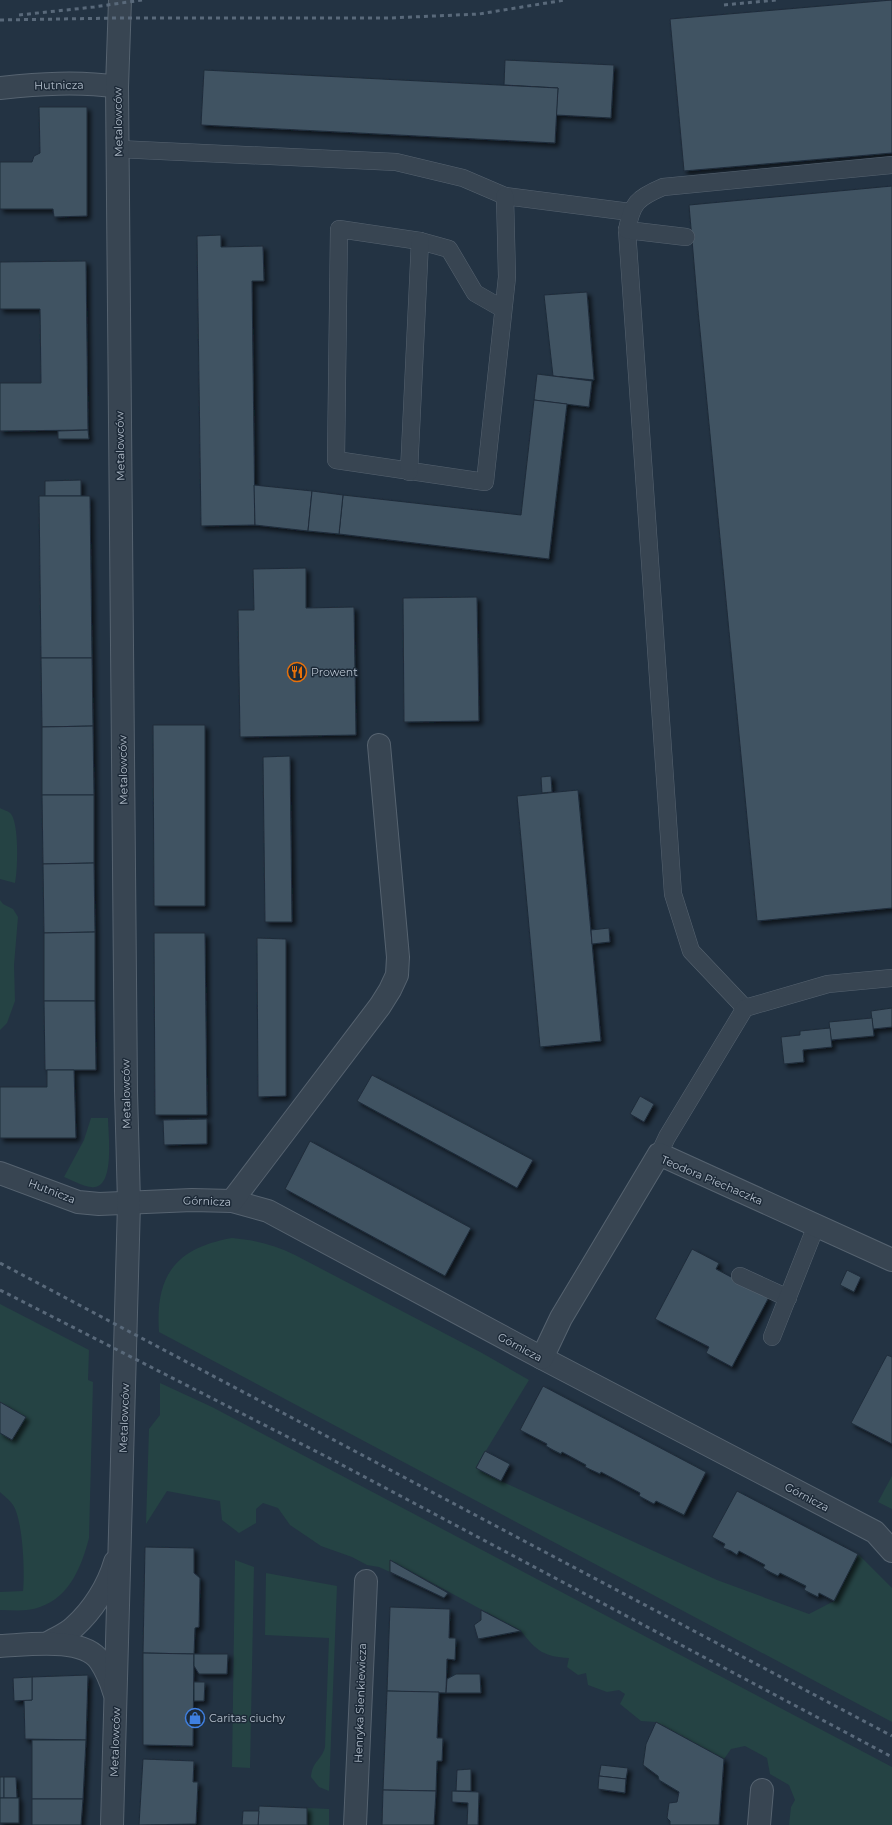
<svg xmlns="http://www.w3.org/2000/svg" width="892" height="1825" font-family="Montserrat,sans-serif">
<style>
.green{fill:#254344}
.building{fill:#3f5262;stroke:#1f2c3a;filter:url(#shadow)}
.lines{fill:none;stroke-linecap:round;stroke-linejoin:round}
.service-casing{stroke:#566370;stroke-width:18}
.minor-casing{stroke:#566370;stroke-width:24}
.tertiary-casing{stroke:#566370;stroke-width:24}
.service{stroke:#384552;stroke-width:17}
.minor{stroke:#384552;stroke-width:22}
.tertiary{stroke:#384552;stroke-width:22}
.rail{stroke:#59697a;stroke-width:3;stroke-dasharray:4 4;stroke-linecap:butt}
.labels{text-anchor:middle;stroke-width:3;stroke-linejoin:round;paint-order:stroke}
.street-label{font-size:11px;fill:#b5c0cd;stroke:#1d2a38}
.poi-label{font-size:11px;fill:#b5c0cd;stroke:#1d2a38;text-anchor:start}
</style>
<defs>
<filter id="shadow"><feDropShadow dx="3.5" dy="3.5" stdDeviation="2" flood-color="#0009"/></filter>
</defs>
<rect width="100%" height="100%" fill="#233343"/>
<g class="green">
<path d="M0,808C3,810 9,811 11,814C19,824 18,870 15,883L0,879Z"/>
<path d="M0,900L3,904L13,909L18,917L14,965L15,1001L7,1023L0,1030Z"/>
<path d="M91,1118H108C108,1133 116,1191 91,1187C82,1186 72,1180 64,1177L84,1140Z"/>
<path d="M232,1238C255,1240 274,1245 295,1255L482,1353L529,1380L476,1467L501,1481L717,1580L809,1614L834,1601L858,1554L892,1588V1722L159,1332C155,1275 176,1248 232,1238Z"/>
<path d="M0,1304L89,1350L88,1380L93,1382L89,1538C82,1565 70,1597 40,1607C27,1612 13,1610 0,1610V1592L23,1591C25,1573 23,1520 13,1505C10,1500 4,1496 0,1492Z"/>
<path d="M160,1383L212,1407L892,1767V1825H789L791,1807L795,1800L789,1785L770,1774L767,1758L745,1746L731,1749L724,1759L656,1722L641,1721L620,1704L625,1694L619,1690L607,1692L588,1685L586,1673L578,1675L567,1667L569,1658C545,1657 536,1651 521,1631L390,1560V1572L379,1567L367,1565L352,1557L321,1546L290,1525L278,1508L263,1503L256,1509V1523L239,1533L222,1520L220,1501L167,1491L146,1524L149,1429L160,1415Z"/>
<path d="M892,1476V1509L878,1502Z"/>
<path d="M235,1560L254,1567L250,1768L232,1767Z"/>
<path d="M266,1573L337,1586L329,1791L319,1787L311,1777C312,1761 322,1760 325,1747L329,1638L265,1635Z"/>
<path d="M307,1808L329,1809V1825H307Z"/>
</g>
<g class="building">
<path d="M892,0V153L684,171L670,19Z"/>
<path d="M505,60L614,65L611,118L556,115L558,88L504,85Z"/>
<path d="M204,70L558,88L555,143L201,125Z"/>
<path d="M39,107H87V216L54,217L53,209H0V162H32L34,156L40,153Z"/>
<path d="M892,186V908L757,921L698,310L689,205Z"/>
<path d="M221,235V247L263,246L264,281H252L255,525L201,526L197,236Z"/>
<path d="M86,261L88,430L0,431V383H41L40,309H0V262Z"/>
<path d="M587,292L594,380L553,376L544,295Z"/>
<path d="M537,374L592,381L589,407L534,400Z"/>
<path d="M534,400L567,404L549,559L339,534L343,495L521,515Z"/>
<path d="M88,430L89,439H58V431Z"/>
<path d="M81,480V496H45V481Z"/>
<path d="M254,485L312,491L308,531L255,525Z"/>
<path d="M312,491L343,495L339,534L308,531Z"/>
<path d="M39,496H90L92,658H41Z"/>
<path d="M306,568V608L354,607L356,735L240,737L238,610H254L253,569Z"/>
<path d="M477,597L479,721L404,722L403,598Z"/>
<path d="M41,658H92L93,726L42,727Z"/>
<path d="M153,725H205V906H154Z"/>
<path d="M93,726L94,795H42V727Z"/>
<path d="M290,756L292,922H265L263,757Z"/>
<path d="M551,776L552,792L542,793L541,777Z"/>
<path d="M578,790L601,1041L540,1047L517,796Z"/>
<path d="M42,795H94V863L43,864Z"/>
<path d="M94,863L95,932L44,933L43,864Z"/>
<path d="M609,928L610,942L592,944L591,930Z"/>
<path d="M95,932V1001H44V933Z"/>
<path d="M154,933H205L207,1115H155Z"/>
<path d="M257,938L286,939V1096L258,1097Z"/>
<path d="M44,1001H95L96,1070H45Z"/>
<path d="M892,1008V1027L873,1029L871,1011Z"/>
<path d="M872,1018L874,1036L831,1040L829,1022Z"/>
<path d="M830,1028L832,1047L803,1050L804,1062L784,1064L781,1037L800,1035V1031Z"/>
<path d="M47,1070H74L76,1138H0V1087H47Z"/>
<path d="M372,1075L533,1160L517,1188L357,1101Z"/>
<path d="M640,1096L654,1104L644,1122L630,1114Z"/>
<path d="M207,1119V1144L164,1145L163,1120Z"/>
<path d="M310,1141L471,1228L445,1276L285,1189Z"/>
<path d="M692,1249L719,1263L716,1269L769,1297L732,1367L706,1353L709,1347L655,1319Z"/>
<path d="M847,1270L861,1277L854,1292L840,1285Z"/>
<path d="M887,1355L892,1357V1444L851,1423Z"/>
<path d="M543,1386L706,1472L684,1515L656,1501L654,1504L639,1496L640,1493L601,1472L600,1474L585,1467L586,1465L562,1452L561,1454L553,1450L546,1446L547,1444L520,1430Z"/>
<path d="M0,1402L26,1417L12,1440L0,1433Z"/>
<path d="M485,1451L510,1464L501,1481L476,1468Z"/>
<path d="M737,1491L858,1554L834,1601L819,1593L818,1597L804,1590L806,1586L780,1573L778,1576L770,1572L763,1568L765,1565L739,1551L737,1555L731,1551L723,1548L725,1544L712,1537Z"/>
<path d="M145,1547L194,1548V1573L200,1578L199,1627L195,1628L194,1654L143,1653Z"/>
<path d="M390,1560L448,1593L444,1598L390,1572Z"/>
<path d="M390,1607L450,1609L449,1638H456L455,1660L447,1659L446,1693L387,1691Z"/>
<path d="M481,1610L521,1631L478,1639L474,1625L481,1620Z"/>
<path d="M143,1653L194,1654L193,1746L143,1745Z"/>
<path d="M194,1654H228L227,1674H199L194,1666Z"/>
<path d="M456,1674H480L481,1693H446L447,1679Z"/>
<path d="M88,1675L86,1740L25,1739L24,1700H32V1677Z"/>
<path d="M32,1677V1700L14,1701L13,1678Z"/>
<path d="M194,1682H205L204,1701H194Z"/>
<path d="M387,1691L439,1692L437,1738H443L442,1761H437L436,1791L383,1790Z"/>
<path d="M656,1722L724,1759L719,1825H670V1821L667,1818L669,1803L677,1802L679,1792L659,1780L658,1776L643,1765L646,1744Z"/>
<path d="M32,1740H86L83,1799H32Z"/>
<path d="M143,1759L194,1761L193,1782H198L196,1824L139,1825Z"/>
<path d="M601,1765L628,1768L626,1779L599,1776Z"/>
<path d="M471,1769V1791H456L457,1770Z"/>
<path d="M599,1776L626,1779L625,1793L598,1789Z"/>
<rect x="0" y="1777" width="4" height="21"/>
<path d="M4,1777H16L17,1798H4Z"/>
<path d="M383,1790L436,1791L434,1825H382Z"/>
<path d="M452,1791L479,1792L478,1825H467L468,1803L452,1802Z"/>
<rect x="0" y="1798" width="19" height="25"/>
<path d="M32,1799H83L81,1825H32Z"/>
<path d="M259,1806L307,1808V1825H258Z"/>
<path d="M243,1811H259L258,1825H242Z"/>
</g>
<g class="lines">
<defs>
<g id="service">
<path d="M118,149L396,162L463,178L505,196L630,212"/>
<path d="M627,230L673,894L691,951L745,1008"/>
<path d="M686,237L627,230C632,203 637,198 663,187L892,165"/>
<path d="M503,309L475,293L449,249L420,241L339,229L336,460L485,482L507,277L505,196"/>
<path d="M409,472L420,241"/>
<path d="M659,1154L667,1137L745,1008L828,984L892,978"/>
<path d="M740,1276L788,1298"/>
<path d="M772,1337L816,1226"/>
</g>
<g id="minor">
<path d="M0,88C38,84 79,81 117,87"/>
<path d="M0,1173L78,1202L99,1204L192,1200L232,1201L268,1211L542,1358L875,1532L892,1551"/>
<path d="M232,1201L380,1006L390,990L397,975L398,957L379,745"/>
<path d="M542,1358L561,1318L659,1154L892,1260"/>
<path d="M355,1825L366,1581"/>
<path d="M759,1825L762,1790"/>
</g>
<g id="tertiary">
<path d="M48,1643C56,1638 67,1634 74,1627C93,1610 108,1586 115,1562"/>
<path d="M0,1646C26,1645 83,1636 100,1661C106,1670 111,1682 114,1692"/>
<path d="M112,1825L129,1203L126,1091L117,87L120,0"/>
</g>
</defs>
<use href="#service" class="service-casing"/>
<use href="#minor" class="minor-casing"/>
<use href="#tertiary" class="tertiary-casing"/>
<use href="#service" class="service"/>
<use href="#minor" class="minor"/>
<use href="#tertiary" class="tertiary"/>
<g class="rail">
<path d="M724,5L776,0"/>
<path d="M19,15L94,7L142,0"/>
<path d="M0,20L119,18H390L479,14L565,0"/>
<path d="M0,1263L892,1736"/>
<path d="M0,1290L329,1458L892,1757"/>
</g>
</g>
<defs>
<symbol id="restaurant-ring" viewBox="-11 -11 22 22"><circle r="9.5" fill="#1d2a38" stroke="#e8710a" stroke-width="1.5"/><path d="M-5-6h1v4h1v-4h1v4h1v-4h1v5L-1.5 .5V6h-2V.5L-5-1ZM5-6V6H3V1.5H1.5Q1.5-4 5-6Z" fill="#e8710a"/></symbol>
<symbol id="shop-ring" viewBox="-11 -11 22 22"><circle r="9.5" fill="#1d2a38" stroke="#3f7fe0" stroke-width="1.5"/><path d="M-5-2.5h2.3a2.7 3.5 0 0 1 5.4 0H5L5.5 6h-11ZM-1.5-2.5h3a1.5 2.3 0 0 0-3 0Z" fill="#3f7fe0"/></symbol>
</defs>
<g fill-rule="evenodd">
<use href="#restaurant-ring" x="286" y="661" width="22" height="22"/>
<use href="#shop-ring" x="184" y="1707" width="22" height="22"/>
</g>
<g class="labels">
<g class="street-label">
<text transform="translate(59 85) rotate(-1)" y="4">Hutnicza</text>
<text transform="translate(118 122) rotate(-91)" y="4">Metalowców</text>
<text transform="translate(120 446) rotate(-91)" y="4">Metalowców</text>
<text transform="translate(123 770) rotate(-91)" y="4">Metalowców</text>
<text transform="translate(126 1094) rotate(-91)" y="4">Metalowców</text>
<text transform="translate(712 1180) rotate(23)" y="4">Teodora Piechaczka</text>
<text transform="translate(52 1191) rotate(21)" y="4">Hutnicza</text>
<text transform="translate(207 1201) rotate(2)" y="4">Górnicza</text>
<text transform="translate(520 1347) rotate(28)" y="4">Górnicza</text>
<text transform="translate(124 1418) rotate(-88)" y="4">Metalowców</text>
<text transform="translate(807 1497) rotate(28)" y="4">Górnicza</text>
<text transform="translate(360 1703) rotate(-88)" y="4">Henryka Sienkiewicza</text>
<text transform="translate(115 1742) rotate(-88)" y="4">Metalowców</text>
</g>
<g class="poi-label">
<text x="311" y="676">Prowent</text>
<text x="209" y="1722">Caritas ciuchy</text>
</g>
</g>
</svg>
